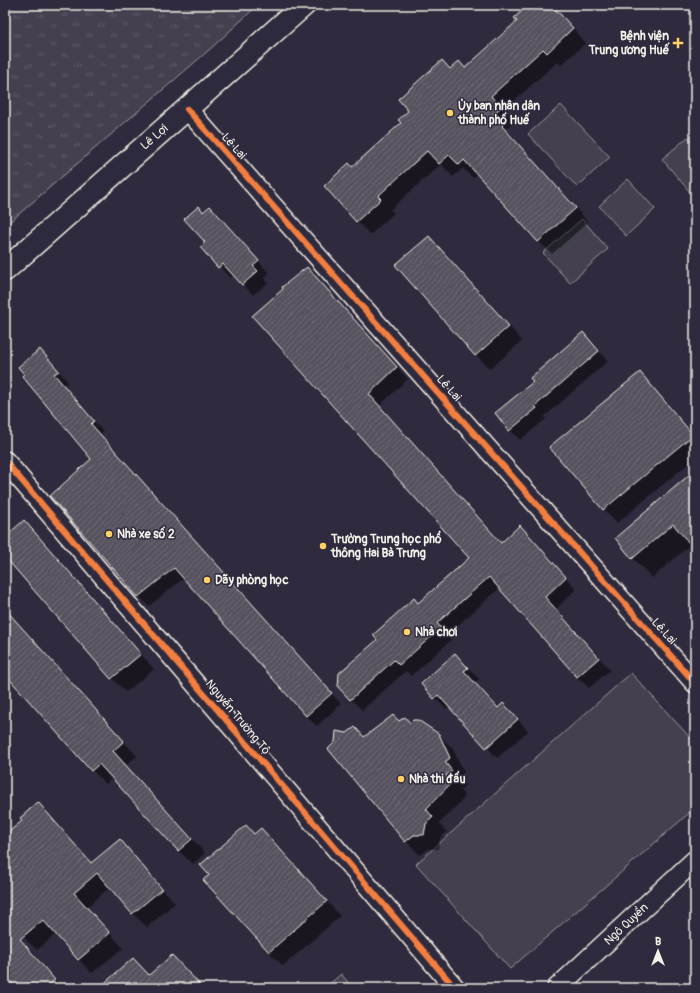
<svg xmlns="http://www.w3.org/2000/svg" width="700" height="993" font-family="Pangolin,sans-serif">
<style>
.grass{fill:#454050;stroke:#9c989c}
.park{fill:url(#park-tufts);stroke:#9c989c}
.shadow{fill:#0007}
.building{fill:url(#building-hatch);stroke:#f4f1e8}
.lines{fill:none;stroke-linecap:round;stroke-linejoin:round}
.minor-casing{stroke:#f4f1e8;stroke-width:22}
.secondary-casing{stroke:#f4f1e8;stroke-width:25}
.minor{stroke:#2f2a3d;stroke-width:19}
.secondary{stroke:#2f2a3d;stroke-width:22}
.cycleway-casing{stroke:#2f2a3d;stroke-width:8}
.cycleway{stroke:#f27e40;stroke-width:6}
.poi-dot{fill:#ffd166;stroke:#2f2a3d;stroke-width:1.5}
.labels{text-anchor:middle;stroke-width:3;stroke-linejoin:round;paint-order:stroke}
.poi-label{font-size:12px;font-weight:bold;fill:#f4f1e8;stroke:#2f2a3d;text-anchor:start}
.street-label{font-size:12px;fill:#f4f1e8;stroke:#2f2a3d}
</style>
<defs>
<pattern id="park-tufts" width="24" height="20" patternUnits="userSpaceOnUse"><rect width="24" height="20" fill="#454050"/><path d="M3 7l-1-3M5 7V3M7 7l1-3M15 17l-1-3M17 17v-4M19 17l1-3" fill="none" stroke="#605c69"/></pattern>
<pattern id="building-hatch" width="6" height="6" patternUnits="userSpaceOnUse"><rect width="6" height="6" fill="#56525f"/><path d="M-1 1l2-2M0 6l6-6M5 7l2-2" fill="none" stroke="#6f6b76"/></pattern>
</defs>
<rect width="100%" height="100%" fill="#2f2a3d"/>
<filter id="ink" filterUnits="userSpaceOnUse"><feTurbulence type="fractalNoise" baseFrequency=".025" numOctaves="2"/><feDisplacementMap in="SourceGraphic" scale="8" xChannelSelector="R" yChannelSelector="G"/><feConvolveMatrix kernelMatrix="1 2 1 2 8 2 1 2 1" color-interpolation-filters="sRGB"/></filter>
<g filter="url(#ink)">
<g class="grass">
<path d="M561,105L610,157L577,187L528,134Z"/>
<path d="M688,137L695,145V198L662,159Z"/>
<path d="M628,179L655,209L626,236L599,206Z"/>
<path d="M582,219L608,249L570,283L543,253Z"/>
<path d="M631,673L695,743V808L510,969L416,864Z"/>
<path d="M341,974L353,988H325Z"/>
</g>
<path class="park" d="M5,5H258L209,50L5,226Z"/>
<g class="shadow">
<path d="M530,5H552L586,43L561,65L557,62L504,110L514,121L505,129L515,139L514,140L588,222L552,254L538,241L478,173L473,178L463,168L453,177L441,164L390,210L394,213L370,235L325,186L352,168L402,123L451,70L465,69L518,21Z"/>
<path d="M199,208L204,213L221,218L269,273L264,278L268,283L253,295L234,275L230,278L201,247L206,242Z"/>
<path d="M443,252L522,341L490,369L476,355Z"/>
<path d="M307,268L318,279L408,379L379,406L502,544L520,526L532,538L576,589L556,609L610,670L589,688L577,677L500,588L447,635L451,640L411,676L406,671L362,710L351,699L418,604L470,558L254,316Z"/>
<path d="M592,343L608,361L544,417L546,419L520,440L510,430L496,414Z"/>
<path d="M40,350L50,361L68,382L64,385L103,432L101,435L341,704L317,726L306,716L184,578L149,606L139,596L93,459Z"/>
<path d="M640,373L653,387L695,437V458L617,523L604,510L550,447Z"/>
<path d="M695,471V548L691,544L652,578L633,558L616,538Z"/>
<path d="M24,521L38,536L154,669L126,692L112,678L5,556V538Z"/>
<path d="M695,549V556L692,552Z"/>
<path d="M5,609L137,756L126,765L205,853L193,864L179,851L113,777L106,784L92,770L5,673Z"/>
<path d="M455,655L479,679L474,683L498,709L514,715L528,731L497,758L449,706L446,709L435,698Z"/>
<path d="M399,722L410,724L438,734L453,749L464,772L459,777L465,785L460,790L465,797L439,824L447,832L440,838L438,849H428L420,855L406,841L364,738Z"/>
<path d="M38,804L52,817L92,864L120,841L133,855L175,903L147,927L133,914L110,887L87,907L123,948L92,973L79,960L56,934L37,950L23,937L5,916V837L23,821Z"/>
<path d="M261,829L275,843L340,916L283,966L269,952L254,835Z"/>
<path d="M13,932L27,946L63,988H17L5,974V938Z"/>
</g>
<g class="building">
<path d="M528,5H552L573,28L547,53L543,49L491,96L501,107L493,115L503,125L502,126L576,208L538,242L464,160L459,165L449,155L439,164L427,151L378,196L381,199L356,222L324,186L349,163L352,167L401,123L398,120L408,111L398,99L442,60L450,69L459,61L465,68L517,21L514,18Z"/>
<path d="M199,206L203,212L210,206L259,261L253,266L258,271L242,285L223,264L218,268L200,247L205,242L184,219Z"/>
<path d="M429,236L509,326L475,356L395,265Z"/>
<path d="M307,267L397,367L369,394L501,543L520,525L566,577L545,597L599,658L577,677L489,577L437,623L441,628L399,665L394,660L350,700L338,687L339,673L377,640L373,635L414,598L418,603L469,558L252,316L283,289L282,287Z"/>
<path d="M583,332L599,351L535,406L537,408L509,431L495,413L533,382L530,378Z"/>
<path d="M40,349L59,371L54,374L94,421L91,424L332,693L306,716L174,568L138,597L50,496L91,459L22,376L24,374L18,367Z"/>
<path d="M640,372L693,435L603,510L549,447Z"/>
<path d="M695,470V550L673,524L632,559L615,538Z"/>
<path d="M24,520L141,654L111,679L5,557V537Z"/>
<path d="M5,609L124,741L113,751L192,839L178,851L99,764L91,771L5,674Z"/>
<path d="M455,653L468,668L464,671L498,708L503,703L518,719L486,748L438,695L434,699L421,684Z"/>
<path d="M393,715L399,721L405,717L410,723L413,720H418L439,734L450,758L445,762L452,771L446,775L452,782L426,809L433,817L426,824L424,835H414L405,842L328,749L335,742L336,731L347,733L355,727L364,737Z"/>
<path d="M38,802L91,863L120,839L162,889L132,914L97,873L74,893L110,933L78,960L43,920L20,939L55,980L45,988H16L5,975V835L22,821L20,818Z"/>
<path d="M246,825L254,834L261,828L327,901L269,952L203,880L209,875L200,865Z"/>
<path d="M172,955L203,988H99L133,958L149,975Z"/>
</g>
<g class="lines">
<defs>
<g id="minor">
<path d="M187,109L695,683"/>
<path d="M5,461L455,988"/>
<path d="M557,988L695,860"/>
</g>
<path id="secondary" d="M5,270L304,5"/>
</defs>
<use href="#minor" class="minor-casing"/>
<use href="#secondary" class="secondary-casing"/>
<use href="#minor" class="minor"/>
<use href="#secondary" class="secondary"/>
<defs>
<g id="cycleway">
<path d="M187,109L695,683"/>
<path d="M5,461L455,988"/>
</g>
</defs>
<use href="#cycleway" class="cycleway-casing"/>
<use href="#cycleway" class="cycleway"/>
</g>
</g>
<g class="poi-dot">
<path d="M676 37h4v4h4v4h-4v4h-4v-4h-4v-4h4z"/>
<circle cx="450" cy="113" r="4"/>
<circle cx="109" cy="534" r="4"/>
<circle cx="323" cy="546" r="4"/>
<circle cx="207" cy="580" r="4"/>
<circle cx="407" cy="632" r="4"/>
<circle cx="401" cy="779" r="4"/>
</g>
<g class="labels">
<g class="poi-label">
<text x="669" y="40" text-anchor="end">Bệnh viện<tspan x="669" dy="14">Trung ương Huế</tspan></text>
<text x="458" y="110">Ủy ban nhân dân<tspan x="458" dy="14">thành phố Huế</tspan></text>
<text x="117" y="538">Nhà xe số 2</text>
<text x="331" y="543">Trường Trung học phổ<tspan x="331" dy="14">thông Hai Bà Trưng</tspan></text>
<text x="215" y="584">Dãy phòng học</text>
<text x="415" y="636">Nhà chơi</text>
<text x="409" y="783">Nhà thi đấu</text>
</g>
<g class="street-label">
<text transform="translate(154 137) rotate(-41)" y="4">Lê Lợi</text>
<text transform="translate(234 146) rotate(48)" y="4">Lê Lai</text>
<text transform="translate(449 388) rotate(48)" y="4">Lê Lai</text>
<text transform="translate(664 631) rotate(48)" y="4">Lê Lai</text>
<text transform="translate(238 717) rotate(50)" y="4">Nguyễn Trường Tộ</text>
<text transform="translate(626 924) rotate(-43)" y="4">Ngô Quyền</text>
</g>
</g>
<rect width="700" height="993" fill="none" stroke="#2f2a3d" stroke-width="20"/>
<rect x="10" y="10" width="680" height="973" fill="none" stroke="#f4f1e8" stroke-width="1.5" filter="url(#ink)"/>
<g transform="translate(658 951)" stroke="#2f2a3d" stroke-width="3" paint-order="stroke">
<path d="M0-3L7 15L0 10L-7 15Z" fill="#f4f1e8"/>
<text y="-6" font-size="11" font-weight="bold" text-anchor="middle" fill="#f4f1e8">B</text>
</g>
</svg>
